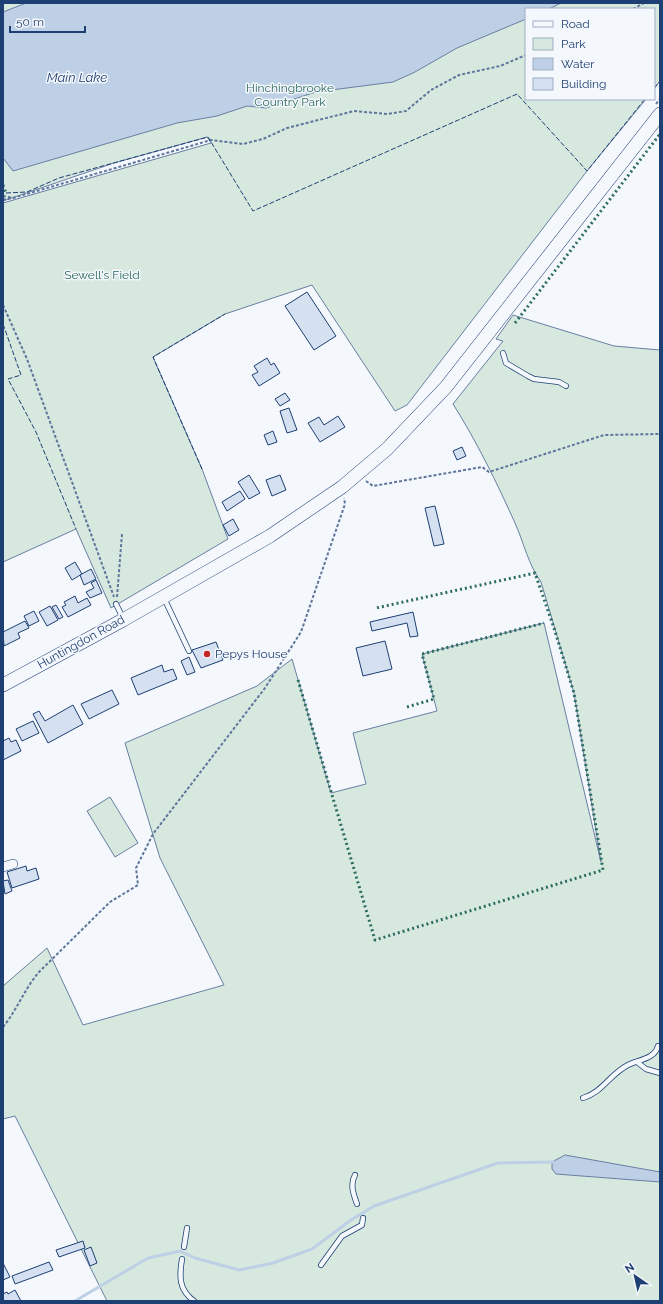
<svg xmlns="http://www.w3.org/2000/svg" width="663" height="1304" font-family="Raleway,sans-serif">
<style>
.green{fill:#d7e8df;stroke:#687fa3}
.water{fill:#bed0e5;stroke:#687fa3}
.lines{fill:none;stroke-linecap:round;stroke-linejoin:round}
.stream{stroke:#bed0e5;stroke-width:3}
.building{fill:#d5e0f0;stroke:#1d3f73}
.lane-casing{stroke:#1d3f73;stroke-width:6}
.street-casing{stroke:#1d3f73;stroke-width:10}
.secondary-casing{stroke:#1d3f73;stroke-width:14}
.path{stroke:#5e769c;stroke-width:2;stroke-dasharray:3 2;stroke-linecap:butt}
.lane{stroke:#f4f7fb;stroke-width:4.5}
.street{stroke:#f4f7fb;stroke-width:9}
.secondary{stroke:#f4f7fb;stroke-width:13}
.hedge{stroke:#2c6c60;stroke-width:3;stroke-dasharray:2 3;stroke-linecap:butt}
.fence{stroke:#1d3f73;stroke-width:1;stroke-dasharray:5 2;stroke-linecap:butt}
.poi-dot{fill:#c62828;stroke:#f4f7fb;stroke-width:1.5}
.labels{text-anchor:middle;stroke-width:3;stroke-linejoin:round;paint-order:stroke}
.park-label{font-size:12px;fill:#2c6c60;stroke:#f4f7fb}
.street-label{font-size:12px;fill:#1d3f73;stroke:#f4f7fb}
.poi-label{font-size:12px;fill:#1d3f73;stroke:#f4f7fb;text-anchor:start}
.water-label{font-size:13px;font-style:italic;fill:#1d3f73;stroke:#f4f7fb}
</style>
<rect width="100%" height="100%" fill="#f4f7fb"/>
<g class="green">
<path d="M3,3H660V81L654,89V9H526V99H646L587,171L407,405L395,411L312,285L225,314L153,357L202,469L228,539L111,608L76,529L3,562V203L211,143L207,137L114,163L3,201Z"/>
<path d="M513,315L614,346L660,350V1301H107L15,1116L3,1119V986L47,948L83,1025L224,985L160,858L125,743L257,686L292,659L331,793L366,784L353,733L437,711L422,654L544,623L601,862L574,693L541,582C528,564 524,543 515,523C497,483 477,442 453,404L503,341L496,339Z"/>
<path d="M110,797L138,843L115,857L87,811Z"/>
</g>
<g class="water">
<path d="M26,3H561L549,9H526V19L457,48L415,72L393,82L316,92L266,108L247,106L217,116L177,123L13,171L3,158V12Z"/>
<path d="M565,1155L660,1172V1182L556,1174L552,1169V1162Z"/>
</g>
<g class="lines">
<path class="stream" d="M75,1301L148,1258L180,1251L195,1258L239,1270L273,1263L312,1249L351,1220L374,1206L498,1163L554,1162"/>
</g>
<g class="building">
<path d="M307,292L336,336L314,350L285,306Z"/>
<path d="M267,358L271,365L274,363L280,373L259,386L252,375L258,372L254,366Z"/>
<path d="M285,393L290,400L280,406L275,399Z"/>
<path d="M289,408L297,430L287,433L280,411Z"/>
<path d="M338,416L345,427L320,442L308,423L319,417L324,425Z"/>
<path d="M273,431L277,442L268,445L264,435Z"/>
<path d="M462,447L466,456L457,460L453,451Z"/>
<path d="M249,475L260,493L249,499L238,482Z"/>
<path d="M280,475L286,490L272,496L266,480Z"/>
<path d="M240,491L245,499L227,511L222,502Z"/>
<path d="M435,506L444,544L434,546L425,508Z"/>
<path d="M233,519L239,530L229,536L223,525Z"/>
<path d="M75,562L82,574L72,580L65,568Z"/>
<path d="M91,569L96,579L84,585L80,575Z"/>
<path d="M96,580L102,593L90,598L86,592L94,588L91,583Z"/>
<path d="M75,596L78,603L87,598L91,605L68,617L62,607L66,605L64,602Z"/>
<path d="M56,605L63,617L59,619L52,607Z"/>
<path d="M50,606L58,620L47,626L39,612Z"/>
<path d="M34,611L39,621L29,626L24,616Z"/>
<path d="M413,612L418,636L410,637L407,623L372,631L370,622Z"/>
<path d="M25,621L29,628L18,633L20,638L4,646L3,632Z"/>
<path d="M385,641L392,669L363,676L356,648Z"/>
<path d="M216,642L223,660L201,668L192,650Z"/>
<path d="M189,657L195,672L187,675L181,661Z"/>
<path d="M162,665L164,672L173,669L177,679L138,695L131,678Z"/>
<path d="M112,690L119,704L89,719L81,704Z"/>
<path d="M73,705L83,724L48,743L33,714L39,711L45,721Z"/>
<path d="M33,721L39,733L22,741L16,729Z"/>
<path d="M9,738L11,742L16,740L21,751L3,760V741Z"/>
<path d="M26,866L27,871L36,868L39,879L12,888L7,872Z"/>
<path d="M8,880L12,891L5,894L3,881Z"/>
<path d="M83,1241L85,1248L59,1257L56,1250Z"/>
<path d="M91,1247L97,1263L90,1266L84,1250Z"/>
<path d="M49,1262L53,1270L15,1284L12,1276Z"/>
<path d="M3,1263L10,1277L3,1280Z"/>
<path d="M15,1290L21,1301H3V1294L7,1292L8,1294Z"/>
</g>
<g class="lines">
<defs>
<g id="lane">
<path d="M503,353L506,363L528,376L534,379L559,382L566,386"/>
<path d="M164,598L189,651"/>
<path d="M116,604L123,618"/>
<path d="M637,1062L646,1069L660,1073"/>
<path d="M583,1098C603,1092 610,1074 628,1065C638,1060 655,1059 658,1046"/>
<path d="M355,1175C350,1185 353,1193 357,1204"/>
<path d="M184,1247L187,1228"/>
<path d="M182,1259C179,1277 179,1290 194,1301"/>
<path d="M321,1265L342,1236L362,1225L363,1218"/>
</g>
<path id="street" d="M3,867L13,864"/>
<path id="secondary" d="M3,685L123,620L270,536L342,487L387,449L446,387L660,114"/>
</defs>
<use href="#lane" class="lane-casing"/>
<use href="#street" class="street-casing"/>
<use href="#secondary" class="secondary-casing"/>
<g class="path">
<path d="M633,9L644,3"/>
<path d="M656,104L660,99"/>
<path d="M3,196L13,198L211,140L243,144L263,139L287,128L354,111L387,114L406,111L431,90L459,75L500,66L526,55"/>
<path d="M3,200L12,198"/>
<path d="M3,305L27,359L114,597"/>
<path d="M366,481L373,486L482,467L489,472L604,435L660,434"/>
<path d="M117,597L122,534"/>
<path d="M3,1027C17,1010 25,988 39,972L110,902L138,885L136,868L153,834L265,688L301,632L345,504L344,498"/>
</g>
<use href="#lane" class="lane"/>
<use href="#street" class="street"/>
<use href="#secondary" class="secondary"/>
<g class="hedge">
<path d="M3,185L6,193"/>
<path d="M515,323L660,134"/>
<path d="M298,680L375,940L603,870L574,693L554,628L535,573L376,608"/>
<path d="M407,707L434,699L422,654L544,623"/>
</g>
<g class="fence">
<path d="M654,88L660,81"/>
<path d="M6,193L27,192L59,178L208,137L253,211L517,94L587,171L645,99"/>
<path d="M3,324L21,375L8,379L36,432L76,529"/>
<path d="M202,469L153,357L225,314"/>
</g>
</g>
<circle class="poi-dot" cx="207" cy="654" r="4"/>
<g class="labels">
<g class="park-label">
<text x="290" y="92">Hinchingbrooke<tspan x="290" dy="14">Country Park</tspan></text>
<text x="102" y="279">Sewell's Field</text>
</g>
<g class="street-label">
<text transform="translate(81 642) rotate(-29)" y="4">Huntingdon Road</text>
</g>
<g class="poi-label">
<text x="215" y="658">Pepys House</text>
</g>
<g class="water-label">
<text x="77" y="82">Main Lake</text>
</g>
</g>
<rect width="663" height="1304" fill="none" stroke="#1d3f73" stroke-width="8"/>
<rect x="525" y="8" width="130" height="92" fill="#f4f7fb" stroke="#9eadc5"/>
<rect x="533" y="21" width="20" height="6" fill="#f4f7fb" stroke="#9eadc5"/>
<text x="561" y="28" font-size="12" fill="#1d3f73">Road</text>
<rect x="533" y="38" width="20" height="12" fill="#d7e8df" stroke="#9eadc5"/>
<text x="561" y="48" font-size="12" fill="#1d3f73">Park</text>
<rect x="533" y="58" width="20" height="12" fill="#bed0e5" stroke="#9eadc5"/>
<text x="561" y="68" font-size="12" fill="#1d3f73">Water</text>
<rect x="533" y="78" width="20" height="12" fill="#d5e0f0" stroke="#9eadc5"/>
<text x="561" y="88" font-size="12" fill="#1d3f73">Building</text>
<g transform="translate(635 1276) rotate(326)" stroke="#f4f7fb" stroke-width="3" paint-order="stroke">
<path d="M0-3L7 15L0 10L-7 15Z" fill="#1d3f73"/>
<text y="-6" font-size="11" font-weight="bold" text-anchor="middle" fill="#1d3f73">N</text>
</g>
<path d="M10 26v6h75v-6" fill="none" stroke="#1d3f73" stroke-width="2"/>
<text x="16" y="26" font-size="12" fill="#1d3f73" stroke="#f4f7fb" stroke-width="3" paint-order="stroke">50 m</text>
</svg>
